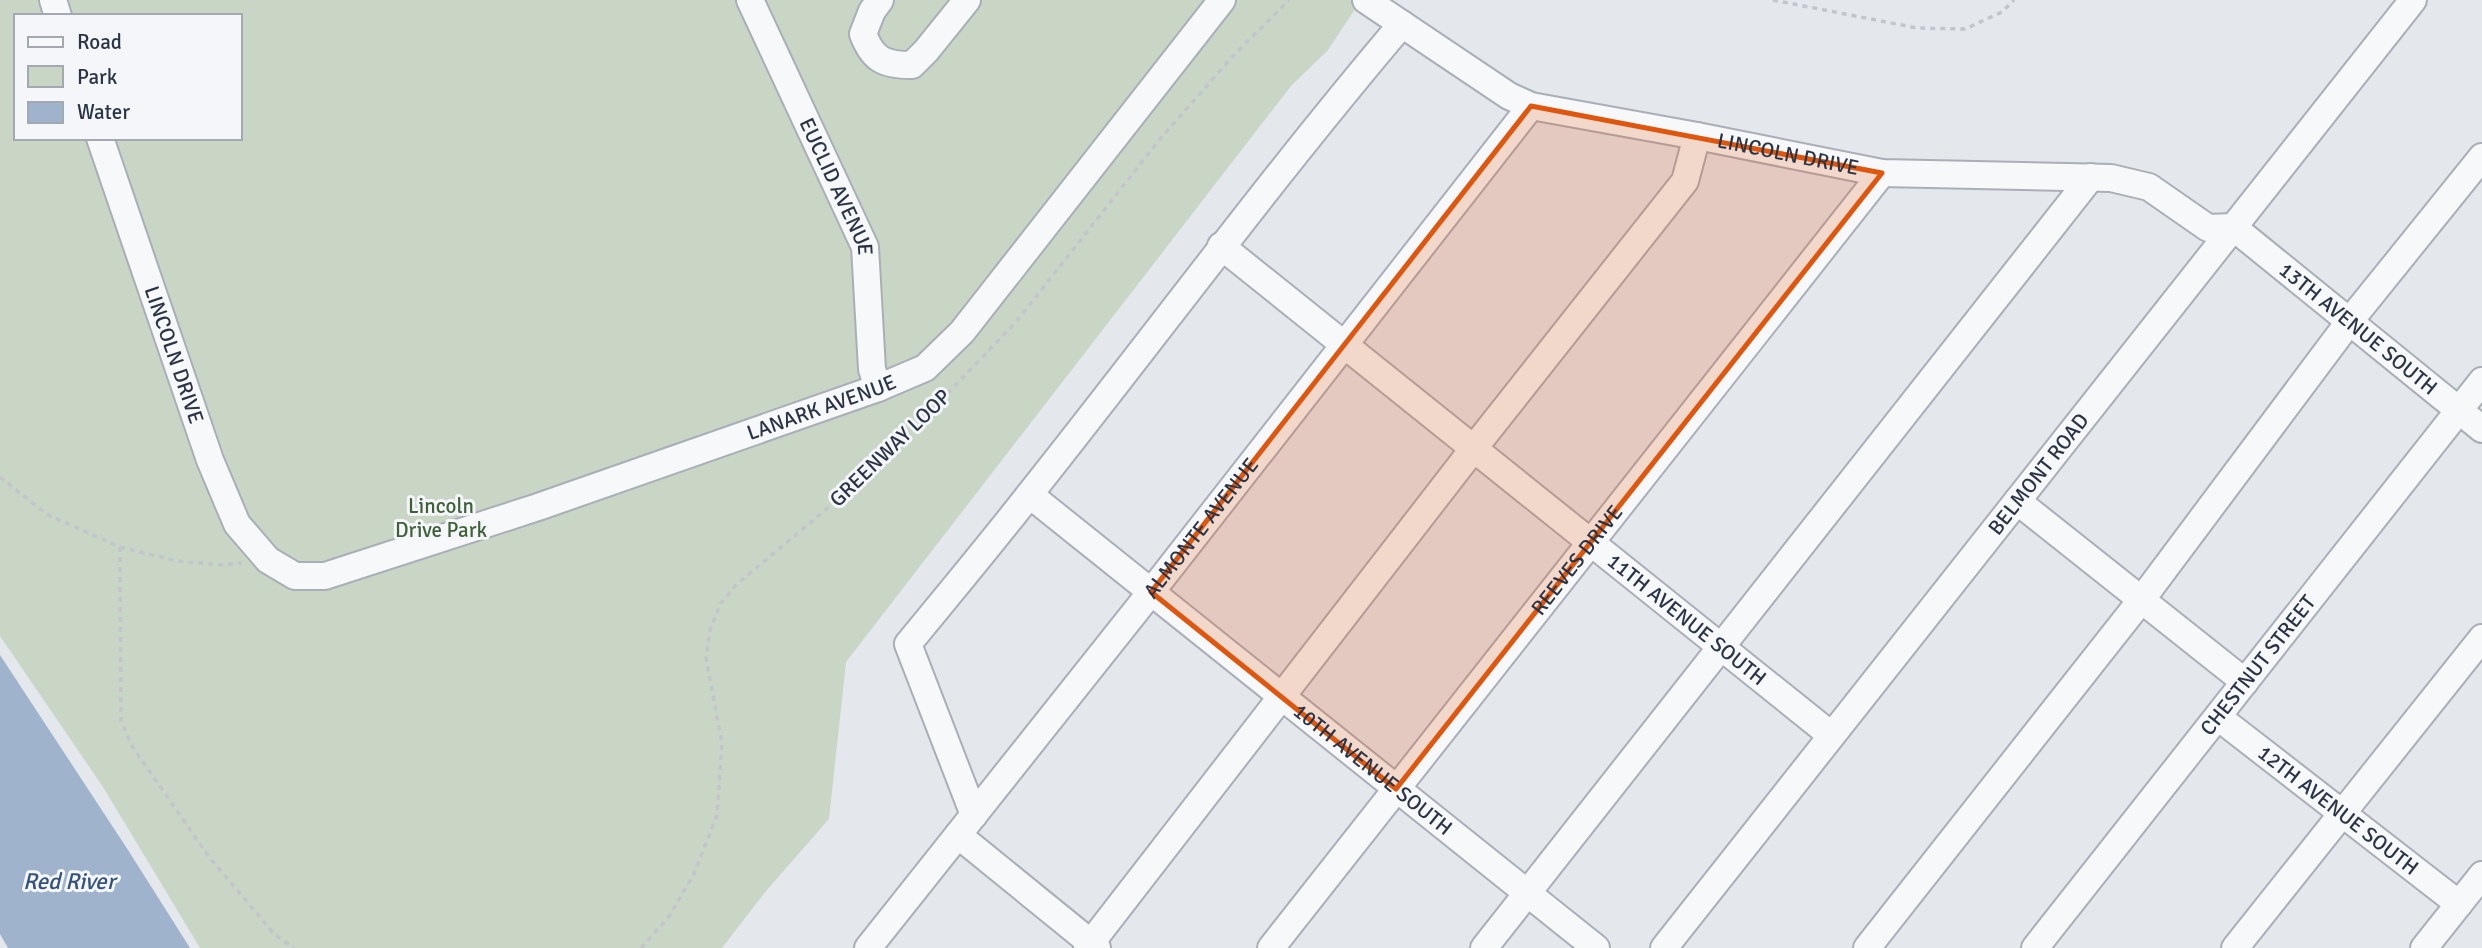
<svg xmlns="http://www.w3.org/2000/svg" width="2482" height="948" font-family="Signika,sans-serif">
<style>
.green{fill:#c9d6c5;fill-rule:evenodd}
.water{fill:#9fb4cc}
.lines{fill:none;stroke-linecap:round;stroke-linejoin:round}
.minor-casing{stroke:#a9aeb7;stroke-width:30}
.path{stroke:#c2c5cb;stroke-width:3.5;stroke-dasharray:5 5;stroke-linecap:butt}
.minor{stroke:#f7f8fa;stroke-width:26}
.marked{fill:#df570f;fill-opacity:0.2;stroke:#df570f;stroke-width:5;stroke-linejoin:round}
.labels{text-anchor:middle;stroke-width:6;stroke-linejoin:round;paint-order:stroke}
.street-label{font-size:21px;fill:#2b3445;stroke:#f4f6f9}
.park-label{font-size:21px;fill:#3f6138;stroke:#f4f6f9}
.water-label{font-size:23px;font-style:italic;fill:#34527a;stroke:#f4f6f9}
</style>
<rect width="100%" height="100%" fill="#e4e7ec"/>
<path class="green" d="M0,0H1361L1328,50L1291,86L846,662L829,819L766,891L722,948H200L103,787L0,636ZM16,16H240V138H16Z"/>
<path class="water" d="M0,655L128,850L190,948H8L0,934Z"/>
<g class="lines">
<defs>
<g id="minor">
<path d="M53,0L58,16"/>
<path id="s1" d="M750,0L865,247L872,369L878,388"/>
<path d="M880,0L872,11L863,34C873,60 884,65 912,65L926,51L967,0"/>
<path id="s2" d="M1366,0L1509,96L1531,106L1697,136L1882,173L2111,178L2149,187L2208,228L2233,227L2482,429"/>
<path id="s3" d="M100,138L210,460L237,524L268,560L295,576H325L538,507L878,388L925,368L962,332L1222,0"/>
<path id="s4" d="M1221,246L1831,735"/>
<path id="s5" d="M1030,495L1596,948"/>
<path d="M2017,501L2245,682"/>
<path id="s6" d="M2218,717L2459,904"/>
<path d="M974,815L908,644C949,594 990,545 1029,495C1154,338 1272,177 1402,24"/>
<path d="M958,835L1097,948"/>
<path id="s7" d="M868,948L1151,592L1531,106"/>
<path d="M1087,948L1474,448L1685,181L1697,136"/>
<path id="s8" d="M1271,948L1882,173"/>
<path d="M1484,948L2091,177"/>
<path id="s9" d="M1664,948L2413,0"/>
<path d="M1867,948L2142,599L2349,322L2482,157"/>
<path id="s10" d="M2035,948L2482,381"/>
<path d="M2235,948L2482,638"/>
<path d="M2424,948L2482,875"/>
</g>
</defs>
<use href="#minor" class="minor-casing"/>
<g class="path">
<path d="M1773,0L1917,28L1965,29L2002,12L2014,0"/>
<path d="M0,477L48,515L120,547L177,561L223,565L242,563"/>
<path d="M120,547L121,721L132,746L209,857L275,935L294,948"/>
<path d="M641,948L668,918L694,874L717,815L722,744L706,658L710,630L721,603L737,584L878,466L1016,322L1160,139L1232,57L1289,0"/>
</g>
<use href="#minor" class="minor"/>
</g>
<path class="marked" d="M1531,106L1882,173L1396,789L1151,592Z"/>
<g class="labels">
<g class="street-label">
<text dy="7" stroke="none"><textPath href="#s2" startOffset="458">LINCOLN DRIVE</textPath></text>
<text dy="7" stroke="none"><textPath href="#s1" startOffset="206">EUCLID AVENUE</textPath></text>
<text dy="7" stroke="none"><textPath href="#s2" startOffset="1080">13TH AVENUE SOUTH</textPath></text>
<text dy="7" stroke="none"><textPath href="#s3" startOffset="229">LINCOLN DRIVE</textPath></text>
<text dy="7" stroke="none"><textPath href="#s3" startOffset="1043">LANARK AVENUE</textPath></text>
<text transform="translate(890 448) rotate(-44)" y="7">GREENWAY LOOP</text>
<text dy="7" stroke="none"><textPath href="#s9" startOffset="604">BELMONT ROAD</textPath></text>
<text dy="7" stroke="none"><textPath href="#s7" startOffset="536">ALMONTE AVENUE</textPath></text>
<text dy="7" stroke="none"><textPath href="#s8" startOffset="494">REEVES DRIVE</textPath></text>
<text dy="7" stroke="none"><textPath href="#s4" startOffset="597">11TH AVENUE SOUTH</textPath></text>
<text dy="7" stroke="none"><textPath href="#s10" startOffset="360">CHESTNUT STREET</textPath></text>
<text dy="7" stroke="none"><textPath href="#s5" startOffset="439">10TH AVENUE SOUTH</textPath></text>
<text dy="7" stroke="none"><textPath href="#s6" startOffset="152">12TH AVENUE SOUTH</textPath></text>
</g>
<g class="park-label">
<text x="441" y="513">Lincoln<tspan x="441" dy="24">Drive Park</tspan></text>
</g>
<g class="water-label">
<text x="69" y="889">Red River</text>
</g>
</g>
<rect x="14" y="14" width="228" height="126" fill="#f4f6f9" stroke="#a4a8b1" stroke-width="2"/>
<rect x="28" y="37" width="35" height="10" fill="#f7f8fa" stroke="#a4a8b1" stroke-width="2"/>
<text x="77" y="49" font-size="21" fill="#2b3445">Road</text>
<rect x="28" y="66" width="35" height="21" fill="#c9d6c5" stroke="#a4a8b1" stroke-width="2"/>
<text x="77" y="84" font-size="21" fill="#2b3445">Park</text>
<rect x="28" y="102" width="35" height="21" fill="#9fb4cc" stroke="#a4a8b1" stroke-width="2"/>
<text x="77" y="119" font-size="21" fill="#2b3445">Water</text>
</svg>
